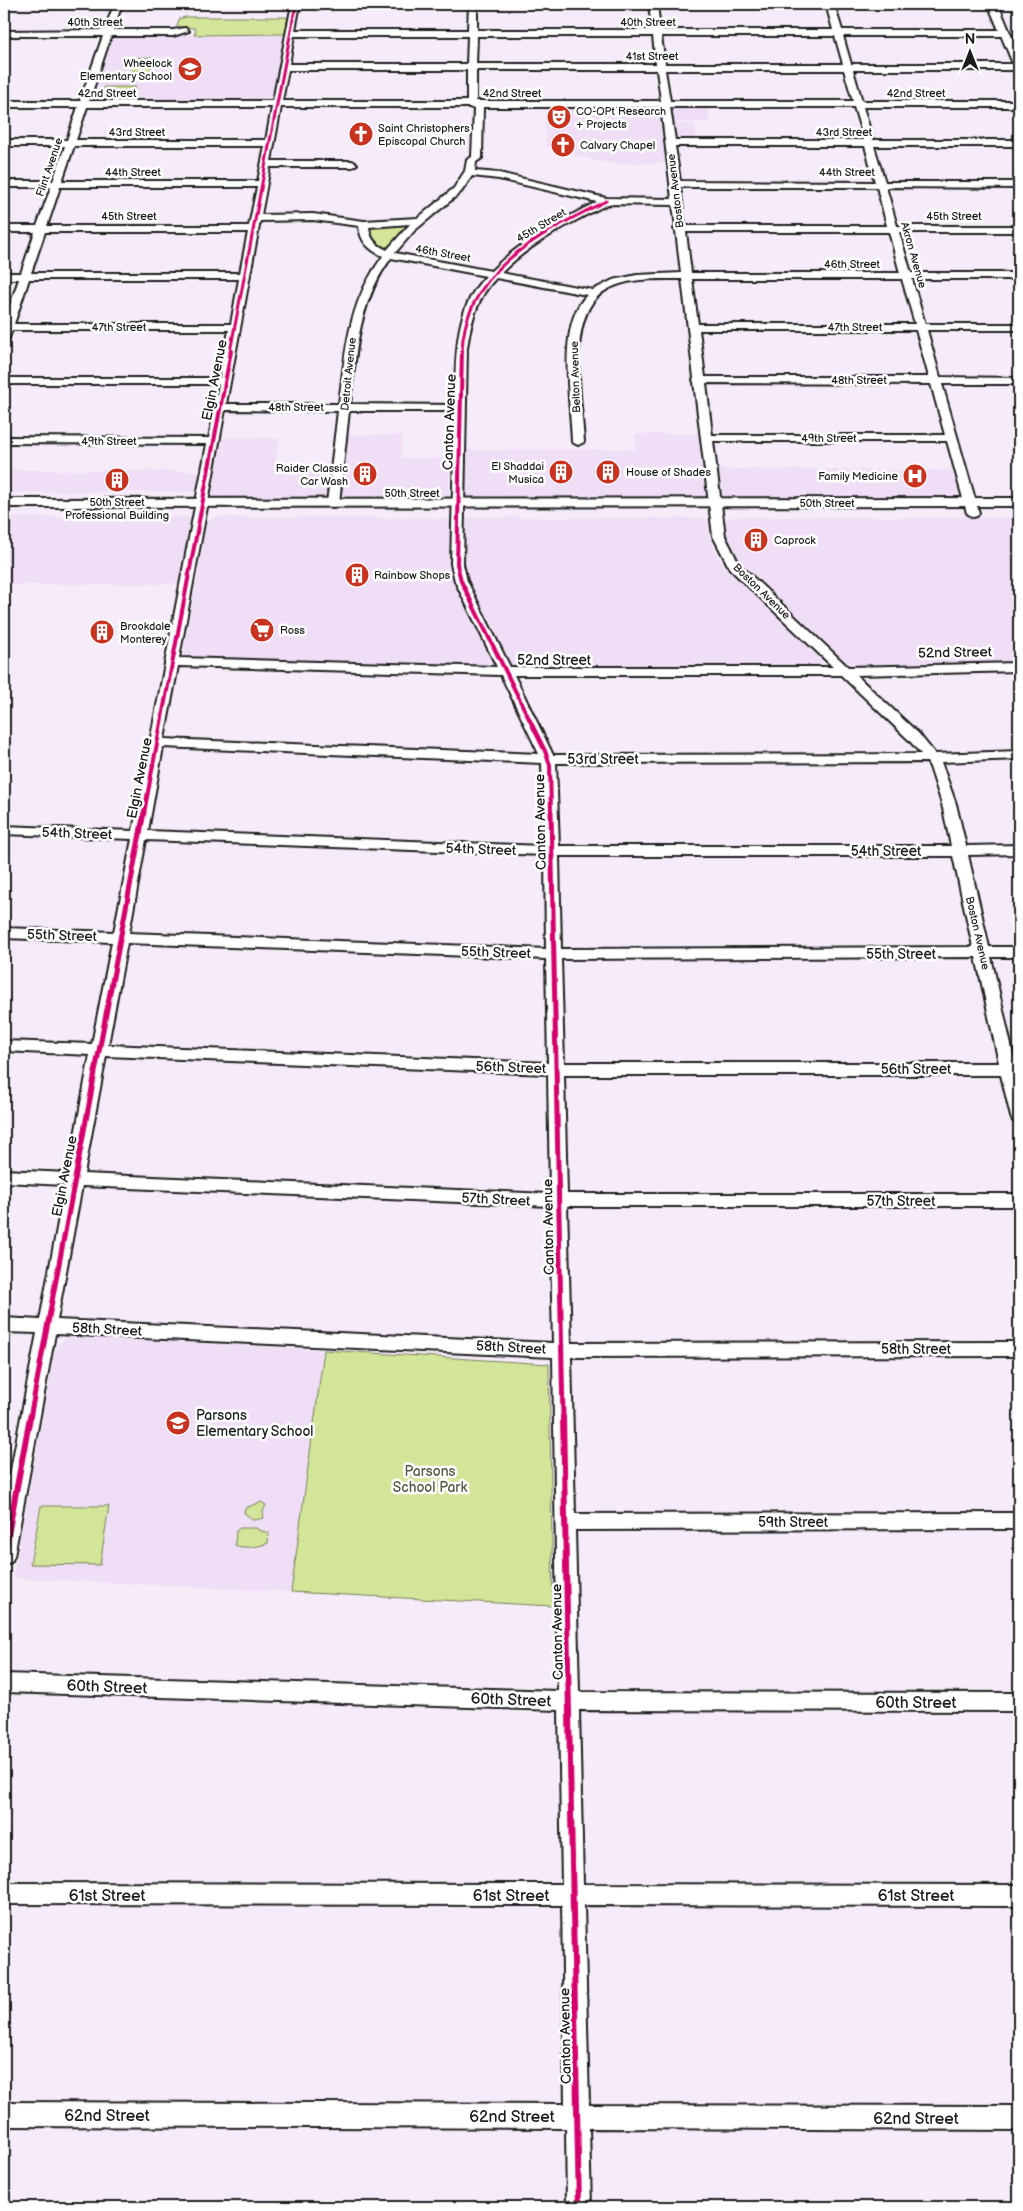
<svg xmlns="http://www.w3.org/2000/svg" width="1023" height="2211" font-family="'Balsamiq Sans',sans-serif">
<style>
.built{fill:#efdef5}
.green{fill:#d2e599;stroke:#77805a}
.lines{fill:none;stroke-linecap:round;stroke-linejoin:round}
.minor-casing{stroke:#1c1c1c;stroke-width:4}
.major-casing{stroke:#1c1c1c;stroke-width:4}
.minor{fill:#fff;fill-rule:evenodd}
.major{fill:#fff;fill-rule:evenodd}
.cycleway-far3-casing{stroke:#fff;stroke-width:5}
.cycleway-far2-casing{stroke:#fff;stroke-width:6}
.cycleway-far1-casing{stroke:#fff;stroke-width:8}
.cycleway-casing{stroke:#fff;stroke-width:9}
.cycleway-far3{stroke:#d6006c;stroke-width:3}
.cycleway-far2{stroke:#d6006c;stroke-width:4}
.cycleway-far1{stroke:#d6006c;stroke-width:5}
.cycleway{stroke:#d6006c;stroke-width:6}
.labels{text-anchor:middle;stroke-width:5;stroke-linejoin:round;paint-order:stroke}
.far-street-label{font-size:11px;fill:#1c1c1c;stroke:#fff}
.far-poi-label{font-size:11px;fill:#1c1c1c;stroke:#fff;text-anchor:start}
.street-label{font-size:14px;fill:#1c1c1c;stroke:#fff}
.poi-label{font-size:14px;fill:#1c1c1c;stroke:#fff;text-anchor:start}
.park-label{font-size:14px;fill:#535842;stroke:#fff}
.near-street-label{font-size:16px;fill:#1c1c1c;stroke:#fff}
</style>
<rect width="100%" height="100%" fill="#f6ecf9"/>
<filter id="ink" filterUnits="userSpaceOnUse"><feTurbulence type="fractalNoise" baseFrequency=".02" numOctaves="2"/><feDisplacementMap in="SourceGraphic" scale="10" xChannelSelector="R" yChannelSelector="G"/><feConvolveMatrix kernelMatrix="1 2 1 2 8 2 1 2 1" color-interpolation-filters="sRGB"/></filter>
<g filter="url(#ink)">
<g class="built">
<path d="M114,35H284L272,101L91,102Z"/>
<path d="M545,105L657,106L666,163H604L546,146Z"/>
<path d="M668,106H708L710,122H669Z"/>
<path d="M670,124H695L697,141H672Z"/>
<path d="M635,434H698L706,496L700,499H471L464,496L465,450L636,449Z"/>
<path d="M346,435H403L401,458H450L449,496L442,499L342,497L341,496Z"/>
<path d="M220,438H279L274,471H328L326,495L317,499L212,498L209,495Z"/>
<path d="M714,469L954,470L961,496L960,498H724L719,497Z"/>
<path d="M4,470L200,471L197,490L193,492H4Z"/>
<path d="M4,517H186L190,520V523L179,584L4,585Z"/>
<path d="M216,517L449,518L451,521V572L493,662L483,667L186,659L183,656L207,522Z"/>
<path d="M471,517L704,518L708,521L715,551L726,568L821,659L822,663L815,667H514L508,663L467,581L462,563L463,521Z"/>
<path d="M733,517H1019V662L854,665L847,663L738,560L728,542L724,521L726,519Z"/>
<path d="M67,1337L324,1350L291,1592L13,1578L56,1347Z"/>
</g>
<g class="green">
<path d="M185,17H286L288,18L285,34L194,35L196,31L194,28L177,26L179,19Z"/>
<path d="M154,57L150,71H130L135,58Z"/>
<path d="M104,87H136L132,99H100Z"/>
<path d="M403,224L408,227C400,235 382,260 373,240C371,235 369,233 371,228Z"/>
<path d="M324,1350L549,1364L553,1606L291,1592Z"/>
<path d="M261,1502L266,1505L263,1511L264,1518L254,1520L244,1513L245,1508Z"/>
<path d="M41,1506H109L100,1565L30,1564Z"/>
<path d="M240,1528H257L258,1530L269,1533L268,1543C260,1547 243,1549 235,1545L236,1531Z"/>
</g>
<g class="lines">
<defs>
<path id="minor" d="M114,4H122L113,30H173L185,28L189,31L173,36H111L89,101H273L292,4H300L295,30H468L469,4H477V30H652L649,4H657L660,30H833L826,4H834L842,30H1005L1009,33L1005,36H843L851,64H1019V70H853L862,101H1019V107H863L873,140H1019V146H874L885,182H1019V188L886,187L897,226H1019V232H899L911,273H1019V279H912L925,324H1019V330H927L940,377L1019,378V384H942L979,513L977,516L973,517L967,513L947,441H713L725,536L739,564L848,667L1019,663V671L856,675L919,734L935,754L1019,751V759L941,762L956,804L966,846L1019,845V854L968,855L989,947H1019V957H991L1015,1063L1019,1064V1074H1017L1019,1123L1013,1121L1011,1117L1001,1075H564L567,1194H1019V1206H567L571,1343L1019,1342V1356L571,1357L575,1514L1019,1513V1529L575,1530L579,1692L1019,1693V1711L579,1710L583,1884L1019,1885V1906L584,1905L589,2105L1019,2106V2130L589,2128L591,2207H567L566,2128L4,2126V2102L565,2104L562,1905L4,1904V1883L562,1884L559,1710L4,1692V1674L558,1691L553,1357L55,1334L14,1556L11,1562L4,1564V1506L37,1333L4,1332V1318L40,1320L65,1185L4,1182V1170L68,1173L90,1055L4,1051V1041L92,1044L112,942L4,938V928L114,932L132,839L4,834V826L133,831L207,444L4,443V437L209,438L219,384H4V378H220L229,330H12L8,340L4,341V323L19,279H4V273H21L35,232H4V226H37L51,187H4V181H53L65,146H4V140H67L78,107H4V101H80L103,36H4V31L105,30ZM294,36H468L467,64H289ZM477,36H653L656,64H476ZM661,36H835L843,64H665ZM288,70H467V101H282ZM476,70H657L661,101H476ZM665,70H844L853,101H670ZM87,107H272L266,140H76ZM281,107H469L474,109L472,157L467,160L465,171L454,188L418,218L364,221L313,214L261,215L270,167H352L357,164L352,161H271ZM483,107H661L672,199L606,198L499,173L475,171L476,162L482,158ZM670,107H854L864,140H675ZM74,146H265L258,181H62ZM675,146H865L875,182L680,181ZM472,176L499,179L597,202C559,221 522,240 491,271L395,253L414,231L461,192ZM60,187H257L249,226H47ZM680,187H877L887,226H685ZM608,204L673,205L676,227L674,229L676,231L681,273L637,275L613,280L593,290L501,273C532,242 570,223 608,204ZM313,220L359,226C360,241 369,250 383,256C348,304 346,347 339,404H226L260,221ZM410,224L387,250C376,245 370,239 369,227ZM45,232H248L240,273H31ZM686,232H889L900,273H691ZM391,258L486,276C453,309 456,361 455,405L350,404C356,352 358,303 391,258ZM496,278L587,295C556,325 571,402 572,442L578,445L584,442C582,402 565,318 603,292C625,277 657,279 682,279L694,378L693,380L694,382L713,536L730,569L833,667H510L467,581L463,564L467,348C471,322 477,297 496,278ZM29,279H239L231,324H14ZM692,279H902L915,324H698ZM699,330H916L929,377H705ZM706,383L931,384L945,435H712ZM225,410L338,411L327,503L333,507L339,503L349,411H455L451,564L455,581L497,667L179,658ZM178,666L501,675L539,754L164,739ZM514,675H841L909,740L921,754L553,755ZM163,747L542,763L544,846L148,831ZM927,762L930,767L942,804L951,846H559L556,763ZM146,840L545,855L546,949L129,933ZM559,856H953L973,947L561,949ZM127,943L546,959L548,1063L108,1045ZM976,957L999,1063H564L561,959ZM106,1056L548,1074L550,1194L84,1174ZM82,1186L550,1206L553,1343L57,1320Z"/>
<g id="major">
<path d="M988,4H998L1019,54V69L1014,66Z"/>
<path d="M1019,498V506L4,507V499Z"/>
</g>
</defs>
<use href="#minor" class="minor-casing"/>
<use href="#major" class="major-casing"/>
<use href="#minor" class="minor"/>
<use href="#major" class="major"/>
<defs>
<g id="cycleway-far3">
<path d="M230,352L296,4"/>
<path d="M462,352C464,270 542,233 606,201"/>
</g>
<g id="cycleway-far2">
<path d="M462,351L457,564L461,581L545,751L550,765L551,813"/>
<path d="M144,813L231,351"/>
</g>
<g id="cycleway-far1">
<path d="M551,812L563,1418"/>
<path d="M30,1418L144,812"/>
</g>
<g id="cycleway">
<path d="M563,1417L579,2207"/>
<path d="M4,1556L30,1417"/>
</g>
</defs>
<use href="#cycleway-far3" class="cycleway-far3-casing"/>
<use href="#cycleway-far2" class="cycleway-far2-casing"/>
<use href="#cycleway-far1" class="cycleway-far1-casing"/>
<use href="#cycleway" class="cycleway-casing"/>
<use href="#cycleway-far3" class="cycleway-far3"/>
<use href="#cycleway-far2" class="cycleway-far2"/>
<use href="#cycleway-far1" class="cycleway-far1"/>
<use href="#cycleway" class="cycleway"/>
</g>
</g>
<defs>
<symbol id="school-disc" viewBox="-11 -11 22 22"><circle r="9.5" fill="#c8321e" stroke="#fff"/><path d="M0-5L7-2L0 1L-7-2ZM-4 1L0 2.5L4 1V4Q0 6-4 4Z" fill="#fff"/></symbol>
<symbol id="theatre-disc" viewBox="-11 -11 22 22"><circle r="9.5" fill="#c8321e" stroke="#fff"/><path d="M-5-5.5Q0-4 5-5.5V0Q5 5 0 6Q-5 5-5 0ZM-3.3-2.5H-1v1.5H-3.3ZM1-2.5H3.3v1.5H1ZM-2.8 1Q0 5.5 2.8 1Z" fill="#fff"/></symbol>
<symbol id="church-disc" viewBox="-11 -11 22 22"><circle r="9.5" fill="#c8321e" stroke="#fff"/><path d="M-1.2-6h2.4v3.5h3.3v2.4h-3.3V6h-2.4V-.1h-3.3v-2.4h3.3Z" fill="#fff"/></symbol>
<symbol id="building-disc" viewBox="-11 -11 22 22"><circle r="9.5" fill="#c8321e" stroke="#fff"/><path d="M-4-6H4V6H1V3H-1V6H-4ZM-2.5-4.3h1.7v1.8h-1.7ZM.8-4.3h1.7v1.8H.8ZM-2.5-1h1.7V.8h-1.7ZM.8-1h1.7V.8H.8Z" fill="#fff"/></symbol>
<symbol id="hospital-disc" viewBox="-11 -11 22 22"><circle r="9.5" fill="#c8321e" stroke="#fff"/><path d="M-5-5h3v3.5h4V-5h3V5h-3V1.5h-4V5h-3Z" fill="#fff"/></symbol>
<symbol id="supermarket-disc" viewBox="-11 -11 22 22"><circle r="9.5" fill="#c8321e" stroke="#fff"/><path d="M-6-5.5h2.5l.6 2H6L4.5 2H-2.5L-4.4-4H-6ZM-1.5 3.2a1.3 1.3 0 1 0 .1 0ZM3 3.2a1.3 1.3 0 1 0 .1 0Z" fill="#fff"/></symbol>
</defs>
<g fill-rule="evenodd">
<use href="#school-disc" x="176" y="55" width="28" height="28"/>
<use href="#theatre-disc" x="545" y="103" width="28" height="28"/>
<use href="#church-disc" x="347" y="120" width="28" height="28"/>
<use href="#church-disc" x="549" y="131" width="28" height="28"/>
<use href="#building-disc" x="547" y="458" width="28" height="28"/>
<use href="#building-disc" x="594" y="458" width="28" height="28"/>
<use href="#building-disc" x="351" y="460" width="28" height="28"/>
<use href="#hospital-disc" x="901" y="462" width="28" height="28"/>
<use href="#building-disc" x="103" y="466" width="28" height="28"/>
<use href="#building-disc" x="742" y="526" width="28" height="28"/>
<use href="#building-disc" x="343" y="561" width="28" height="28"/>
<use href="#supermarket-disc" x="248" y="616" width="28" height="28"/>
<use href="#building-disc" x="88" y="618" width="28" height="28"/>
<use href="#school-disc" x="164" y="1409" width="28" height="28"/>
</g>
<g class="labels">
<g class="far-street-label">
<text x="95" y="26">40th Street</text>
<text x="648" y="26">40th Street</text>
<text x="652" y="60">41st Street</text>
<text x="107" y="97">42nd Street</text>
<text x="512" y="97">42nd Street</text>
<text x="916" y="97">42nd Street</text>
<text x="137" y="136">43rd Street</text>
<text x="844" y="136">43rd Street</text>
<text transform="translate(49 167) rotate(-71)" y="4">Flint Avenue</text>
<text x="133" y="176">44th Street</text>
<text x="847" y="176">44th Street</text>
<text transform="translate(675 191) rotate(-97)" y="4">Boston Avenue</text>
<text x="129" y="220">45th Street</text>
<text x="954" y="220">45th Street</text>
<text transform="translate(541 225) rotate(-31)" y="4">45th Street</text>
<text transform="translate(443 253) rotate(10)" y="4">46th Street</text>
<text transform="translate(914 255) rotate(74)" y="4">Akron Avenue</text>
<text x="852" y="268">46th Street</text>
<text x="119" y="331">47th Street</text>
<text x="855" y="331">47th Street</text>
<text transform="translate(348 374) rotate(-84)" y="4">Detroit Avenue</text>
<text transform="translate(575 377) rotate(-92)" y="4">Belton Avenue</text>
<text x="859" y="384">48th Street</text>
<text x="296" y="411">48th Street</text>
<text x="829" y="442">49th Street</text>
<text x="109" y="445">49th Street</text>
<text x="412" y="497">50th Street</text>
<text x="827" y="507">50th Street</text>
<text transform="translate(762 591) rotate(44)" y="4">Boston Avenue</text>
<text transform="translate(978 933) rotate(77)" y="4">Boston Avenue</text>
</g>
<g class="far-poi-label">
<text x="172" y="67" text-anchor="end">Wheelock<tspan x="172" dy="13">Elementary School</tspan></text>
<text x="576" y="115">CO-OPt Research<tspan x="576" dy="13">+ Projects</tspan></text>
<text x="378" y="132">Saint Christophers<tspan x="378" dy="13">Episcopal Church</tspan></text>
<text x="580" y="149">Calvary Chapel</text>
<text x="544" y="470" text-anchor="end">El Shaddai<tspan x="544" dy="13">Musica</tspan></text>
<text x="348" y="472" text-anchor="end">Raider Classic<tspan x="348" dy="13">Car Wash</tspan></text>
<text x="626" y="476">House of Shades</text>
<text x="898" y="480" text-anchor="end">Family Medicine</text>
<text x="117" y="506" text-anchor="middle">50th Street<tspan x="117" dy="13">Professional Building</tspan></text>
<text x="774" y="544">Caprock</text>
<text x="374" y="579">Rainbow Shops</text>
<text x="120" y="630">Brookdale<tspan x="120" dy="13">Monterey</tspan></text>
<text x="280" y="634">Ross</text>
</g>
<g class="street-label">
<text transform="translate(214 380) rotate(-79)" y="5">Elgin Avenue</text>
<text transform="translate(449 422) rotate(-88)" y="5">Canton Avenue</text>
<text transform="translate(955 652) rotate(-1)" y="5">52nd Street</text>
<text x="554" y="665">52nd Street</text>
<text x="603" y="764">53rd Street</text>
<text transform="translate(139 778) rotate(-79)" y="5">Elgin Avenue</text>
<text transform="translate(540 822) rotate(-91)" y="5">Canton Avenue</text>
<text transform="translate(77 833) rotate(2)" y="5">54th Street</text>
<text transform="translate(481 849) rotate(2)" y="5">54th Street</text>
<text x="886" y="856">54th Street</text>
<text transform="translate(62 935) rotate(2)" y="5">55th Street</text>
<text transform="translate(496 952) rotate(2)" y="5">55th Street</text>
<text x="901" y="959">55th Street</text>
<text transform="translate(511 1067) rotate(2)" y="5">56th Street</text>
<text x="916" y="1074">56th Street</text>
<text transform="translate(64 1176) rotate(-79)" y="5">Elgin Avenue</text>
<text transform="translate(496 1199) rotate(3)" y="5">57th Street</text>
<text x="901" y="1206">57th Street</text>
<text transform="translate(548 1227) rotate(-91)" y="5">Canton Avenue</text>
<text transform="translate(107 1329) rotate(3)" y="5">58th Street</text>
<text transform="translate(511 1347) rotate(3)" y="5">58th Street</text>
<text x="916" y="1354">58th Street</text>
<text x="793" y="1527">59th Street</text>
<text transform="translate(557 1632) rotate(-91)" y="5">Canton Avenue</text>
<text transform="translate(565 2036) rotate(-91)" y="5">Canton Avenue</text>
</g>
<g class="poi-label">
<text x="196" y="1420">Parsons<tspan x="196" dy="16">Elementary School</tspan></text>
</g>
<g class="park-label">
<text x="430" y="1476">Parsons<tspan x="430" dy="16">School Park</tspan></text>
</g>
<g class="near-street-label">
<text transform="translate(107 1686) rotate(2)" y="6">60th Street</text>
<text transform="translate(511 1699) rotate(2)" y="6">60th Street</text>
<text x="916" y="1708">60th Street</text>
<text x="107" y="1901">61st Street</text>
<text x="511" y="1901">61st Street</text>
<text x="916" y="1901">61st Street</text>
<text x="107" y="2121">62nd Street</text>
<text x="512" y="2122">62nd Street</text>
<text x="916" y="2124">62nd Street</text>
</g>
</g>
<rect width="1023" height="2211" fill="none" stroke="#fff" stroke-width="20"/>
<rect x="10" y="10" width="1003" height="2191" fill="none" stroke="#1c1c1c" stroke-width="2" filter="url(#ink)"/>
<g transform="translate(970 52)" stroke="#ffffff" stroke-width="4" paint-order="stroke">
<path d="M0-4L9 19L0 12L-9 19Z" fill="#1c1c1c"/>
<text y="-8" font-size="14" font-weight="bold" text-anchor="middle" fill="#1c1c1c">N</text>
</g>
</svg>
